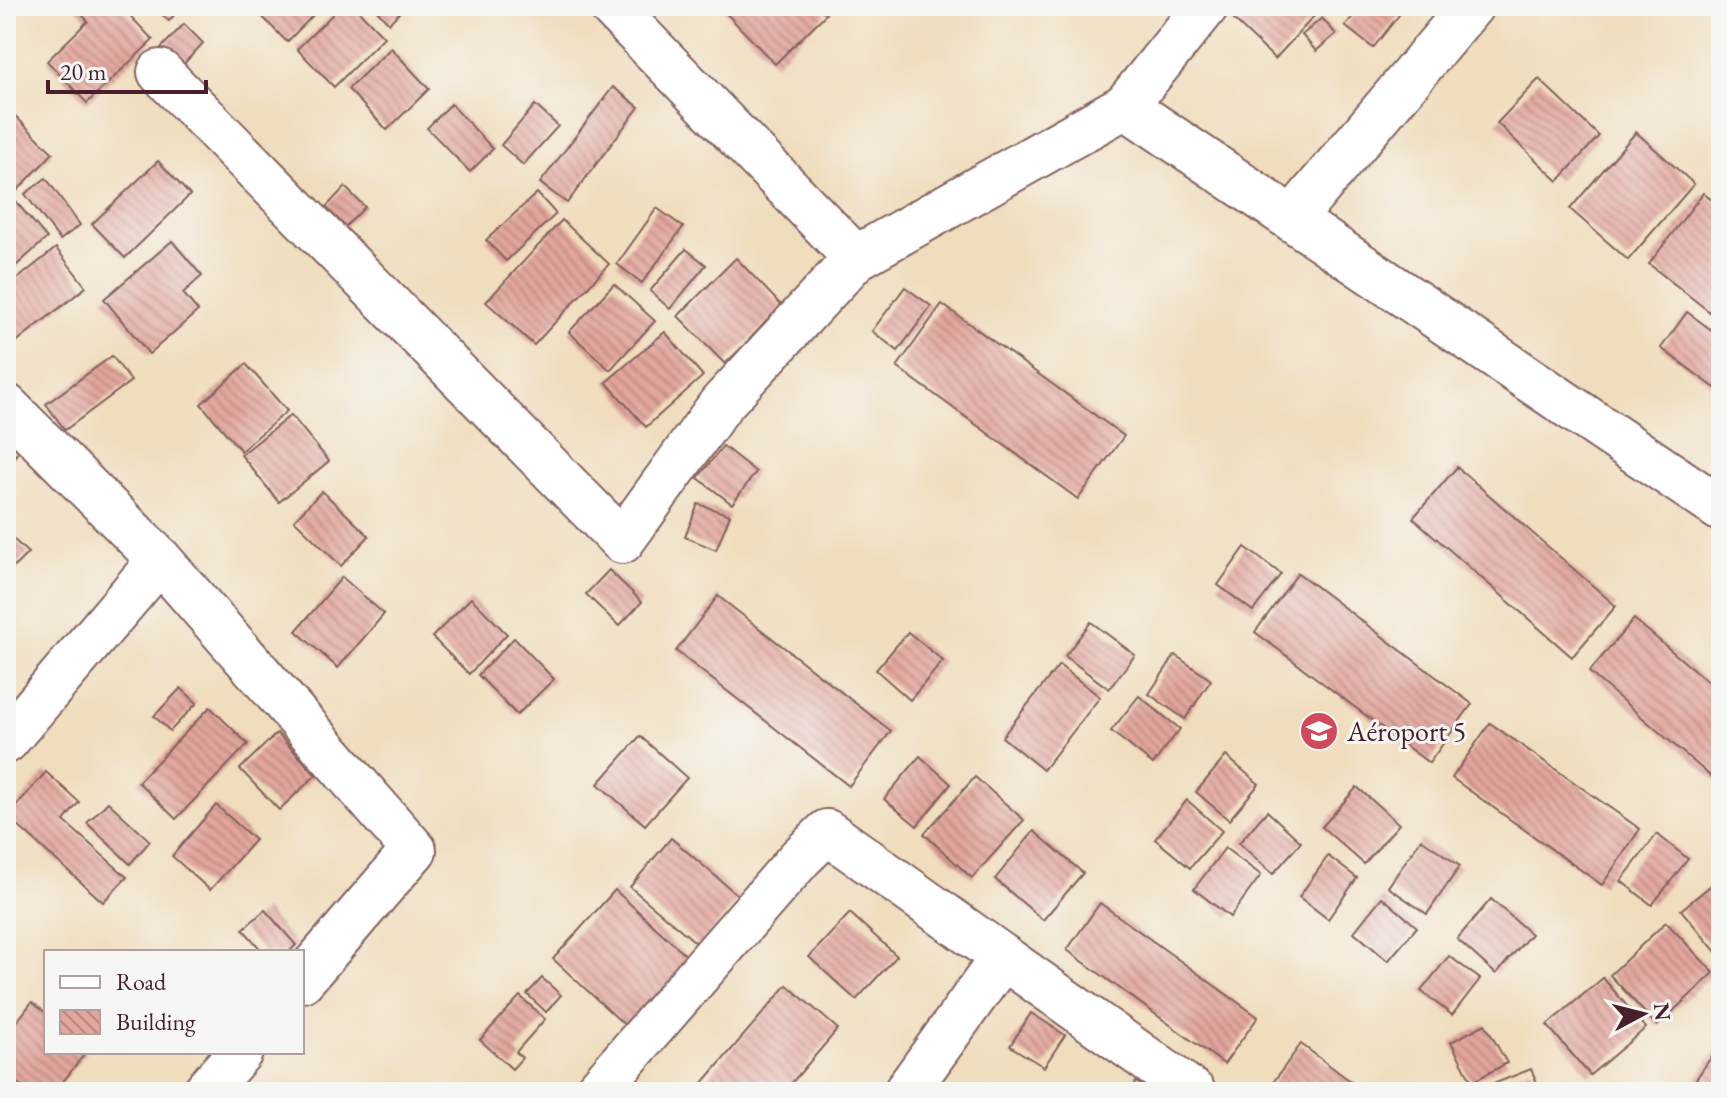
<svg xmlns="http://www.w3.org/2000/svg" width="1727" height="1098" font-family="'EB Garamond',serif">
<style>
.building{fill:url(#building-back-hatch)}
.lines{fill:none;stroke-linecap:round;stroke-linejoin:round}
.street-casing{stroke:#84625e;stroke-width:48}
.street{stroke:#fff;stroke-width:44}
.labels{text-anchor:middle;stroke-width:6;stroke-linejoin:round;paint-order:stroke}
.poi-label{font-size:28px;fill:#4a1f2b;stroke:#f6f6f2;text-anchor:start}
</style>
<defs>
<pattern id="building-back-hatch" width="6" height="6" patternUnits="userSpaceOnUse" patternTransform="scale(2)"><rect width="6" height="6" fill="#e2a69d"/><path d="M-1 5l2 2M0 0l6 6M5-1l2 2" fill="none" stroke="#b98780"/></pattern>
</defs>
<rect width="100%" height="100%" fill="#f6f6f2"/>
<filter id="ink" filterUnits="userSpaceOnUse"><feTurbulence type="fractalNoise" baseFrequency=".0125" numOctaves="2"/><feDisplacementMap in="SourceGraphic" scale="16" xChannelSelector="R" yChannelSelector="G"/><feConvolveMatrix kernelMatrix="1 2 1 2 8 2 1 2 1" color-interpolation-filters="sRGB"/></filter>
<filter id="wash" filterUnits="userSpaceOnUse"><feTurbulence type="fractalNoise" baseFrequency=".006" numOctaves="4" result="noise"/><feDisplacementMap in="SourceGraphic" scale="32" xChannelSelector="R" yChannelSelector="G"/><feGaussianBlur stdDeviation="1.8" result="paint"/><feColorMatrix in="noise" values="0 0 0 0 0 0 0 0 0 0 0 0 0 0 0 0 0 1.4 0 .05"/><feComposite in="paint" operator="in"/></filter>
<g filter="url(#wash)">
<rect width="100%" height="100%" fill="#f0ddbd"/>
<g id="blocks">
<g class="building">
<path d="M74,6H121L153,40L87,103L47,61L88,21Z"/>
<path d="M153,6H182L169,21Z"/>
<path d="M252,6H322L287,42Z"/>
<path d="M341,6H354L384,37L334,87L297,49Z"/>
<path d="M373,6H406L389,23Z"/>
<path d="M719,6H818L826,14L775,64Z"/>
<path d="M1246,6H1307L1316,14L1275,59L1233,19Z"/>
<path d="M1361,6H1406L1373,48L1345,26Z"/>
<path d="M1322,18L1336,34L1316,51L1302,35Z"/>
<path d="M184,24L203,43L180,68L161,48Z"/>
<path d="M391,48L429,89L387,130L348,89Z"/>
<path d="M1539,79L1599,136L1558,181L1497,123Z"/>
<path d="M613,87L639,107L567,203L540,183Z"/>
<path d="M451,104L493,149L470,172L427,128Z"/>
<path d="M535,105L558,126L523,165L501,145Z"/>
<path d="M8,109L53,153L14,194L6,187Z"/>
<path d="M1636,132L1694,184L1628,260L1570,209Z"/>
<path d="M158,161L190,195L125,258L92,224Z"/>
<path d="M46,178L80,225L60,240L25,194Z"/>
<path d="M345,187L365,207L345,227L326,207Z"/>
<path d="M537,193L556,214L506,261L486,240Z"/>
<path d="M1703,193L1721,207V321L1649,264Z"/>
<path d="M11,196L47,238L6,275V201Z"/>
<path d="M657,208L683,227L642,283L617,264Z"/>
<path d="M562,220L609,264L534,345L486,302Z"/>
<path d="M172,241L202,276L183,293L198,311L149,354L104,299Z"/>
<path d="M56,248L86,287L11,346L6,339V288Z"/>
<path d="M686,249L706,265L670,309L650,291Z"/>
<path d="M736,258L783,307L725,364L678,316Z"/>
<path d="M614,284L655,321L610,370L569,332Z"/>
<path d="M905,287L931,306L898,351L872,331Z"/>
<path d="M942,304L1124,436L1078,499L897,367Z"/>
<path d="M1687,312L1721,337V380L1715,388L1661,348Z"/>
<path d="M665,332L703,376L646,427L606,382Z"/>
<path d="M112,356L131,381L65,430L46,404Z"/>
<path d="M246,364L287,411L241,451L201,404Z"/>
<path d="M291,415L329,461L279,502L241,455Z"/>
<path d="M6,437L20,450L6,466Z"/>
<path d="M723,446L756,472L732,504L698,478Z"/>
<path d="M1457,467L1616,606L1572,657L1413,518Z"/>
<path d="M322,491L369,536L341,566L294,520Z"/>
<path d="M698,504L730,515L716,550L685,537Z"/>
<path d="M6,532L28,553L6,575Z"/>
<path d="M1245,547L1281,574L1253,611L1218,585Z"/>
<path d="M609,570L642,602L619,626L586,594Z"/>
<path d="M1298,573L1472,704L1429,763L1255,632Z"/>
<path d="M342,577L384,614L338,668L296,631Z"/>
<path d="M718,596L891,731L849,786L676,651Z"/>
<path d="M471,598L507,634L469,674L432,637Z"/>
<path d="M1634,619L1721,693V785L1589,672Z"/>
<path d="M1091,622L1135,655L1109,689L1065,656Z"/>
<path d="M908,632L943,661L910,700L876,670Z"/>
<path d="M514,638L554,679L517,715L478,675Z"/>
<path d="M1175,655L1211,680L1185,719L1149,694Z"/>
<path d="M1059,665L1100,697L1043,770L1002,737Z"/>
<path d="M181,688L197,703L170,731L154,716Z"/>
<path d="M1139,696L1180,729L1153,764L1111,731Z"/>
<path d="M210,707L248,744L176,819L138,782Z"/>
<path d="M1490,723L1640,829L1602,885L1452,778Z"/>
<path d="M277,733L316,775L279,810L240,769Z"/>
<path d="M640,736L687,778L645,825L598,784Z"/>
<path d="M920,756L951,784L917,826L884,799Z"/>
<path d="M1226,756L1259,784L1229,820L1196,792Z"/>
<path d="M46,772L79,802L64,821L127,877L103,902L7,816Z"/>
<path d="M975,777L1024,820L972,878L924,834Z"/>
<path d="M1357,787L1399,824L1364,864L1322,827Z"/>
<path d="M1187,800L1222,831L1190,868L1155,839Z"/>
<path d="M108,802L150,841L130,864L87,823Z"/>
<path d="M216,805L255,840L210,890L172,856Z"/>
<path d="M1267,811L1301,842L1273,874L1239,843Z"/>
<path d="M1034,831L1083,873L1043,920L995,879Z"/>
<path d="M1657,834L1688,859L1652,905L1621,881Z"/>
<path d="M671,838L740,897L700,946L630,887Z"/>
<path d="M1421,839L1460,866L1427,914L1388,887Z"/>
<path d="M1225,848L1261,875L1230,917L1194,889Z"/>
<path d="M1328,856L1357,878L1328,919L1299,897Z"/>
<path d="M1721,877V958L1681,910Z"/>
<path d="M615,890L691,960L629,1029L553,959Z"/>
<path d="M1382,897L1417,927L1388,961L1354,932Z"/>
<path d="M1491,899L1531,934L1496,974L1457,939Z"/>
<path d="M1100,903L1258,1017L1224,1064L1067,950Z"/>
<path d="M265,910L296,945L289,952H263L243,929Z"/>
<path d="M850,913L897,956L856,1000L809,957Z"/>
<path d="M1666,922L1714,973L1657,1026L1610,975Z"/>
<path d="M1449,956L1480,979L1452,1015L1421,991Z"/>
<path d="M542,978L561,995L546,1012L527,994Z"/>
<path d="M1603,978L1646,1028L1590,1075L1547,1025Z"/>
<path d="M787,985L838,1029L784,1092H695Z"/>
<path d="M520,996L545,1019L516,1052L522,1058L512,1069L480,1040Z"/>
<path d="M32,1002L46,1013V1052H86L55,1092H29L6,1074V1036Z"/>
<path d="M1031,1013L1065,1035L1044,1067L1010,1046Z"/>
<path d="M1485,1024L1507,1063L1472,1082L1451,1042Z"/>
<path d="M1721,1043V1092H1687Z"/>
<path d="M1301,1044L1365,1092H1266Z"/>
<path d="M1531,1069L1541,1092H1473Z"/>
<path d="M1136,1082L1150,1092H1129Z"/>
</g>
</g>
</g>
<g filter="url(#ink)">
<use href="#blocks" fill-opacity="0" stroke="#84625e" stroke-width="2"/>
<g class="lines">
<defs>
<g id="street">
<path d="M611,6L856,258"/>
<path d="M1206,6L1125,106L1721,509"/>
<path d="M160,72L622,541L721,404L856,258L1125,106"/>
<path d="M1292,219L1471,6"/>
<path d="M6,406L160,560L414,850L302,980"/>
<path d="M6,741L160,560"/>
<path d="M205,1092L240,1052"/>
<path d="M596,1092L800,858L827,832L1193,1092"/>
<path d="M906,1092L1003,957"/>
</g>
</defs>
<use href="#street" class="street-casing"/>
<use href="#street" class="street"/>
</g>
</g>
<defs>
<symbol id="school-disc" viewBox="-11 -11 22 22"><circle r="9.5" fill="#d1495b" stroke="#f6f6f2"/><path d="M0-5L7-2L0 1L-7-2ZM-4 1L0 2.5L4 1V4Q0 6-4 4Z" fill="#fff"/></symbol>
</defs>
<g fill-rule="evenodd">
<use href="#school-disc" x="1297" y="709" width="44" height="44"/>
</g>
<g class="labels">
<g class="poi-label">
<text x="1347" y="741">Aéroport 5</text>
</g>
</g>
<rect width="1727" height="1098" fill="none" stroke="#f6f6f2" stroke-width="32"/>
<rect x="44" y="950" width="260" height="104" fill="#f6f6f2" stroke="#b1a0a2" stroke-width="2"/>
<rect x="60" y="976" width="40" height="12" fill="#ffffff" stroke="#b1a0a2" stroke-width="2"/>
<text x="116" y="990" font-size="24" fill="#4a1f2b">Road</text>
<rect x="60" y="1010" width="40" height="24" fill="url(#building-back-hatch)" stroke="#b1a0a2" stroke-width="2"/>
<text x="116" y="1030" font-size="24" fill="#4a1f2b">Building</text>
<g transform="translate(1643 1014) rotate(83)" stroke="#f6f6f2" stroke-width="6" paint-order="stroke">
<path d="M0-6L14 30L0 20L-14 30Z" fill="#4a1f2b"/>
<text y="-12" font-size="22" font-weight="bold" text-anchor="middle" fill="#4a1f2b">N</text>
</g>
<path d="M48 80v12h158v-12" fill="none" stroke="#4a1f2b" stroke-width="4"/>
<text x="60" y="80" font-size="24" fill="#4a1f2b" stroke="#f6f6f2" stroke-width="6" paint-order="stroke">20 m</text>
</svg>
